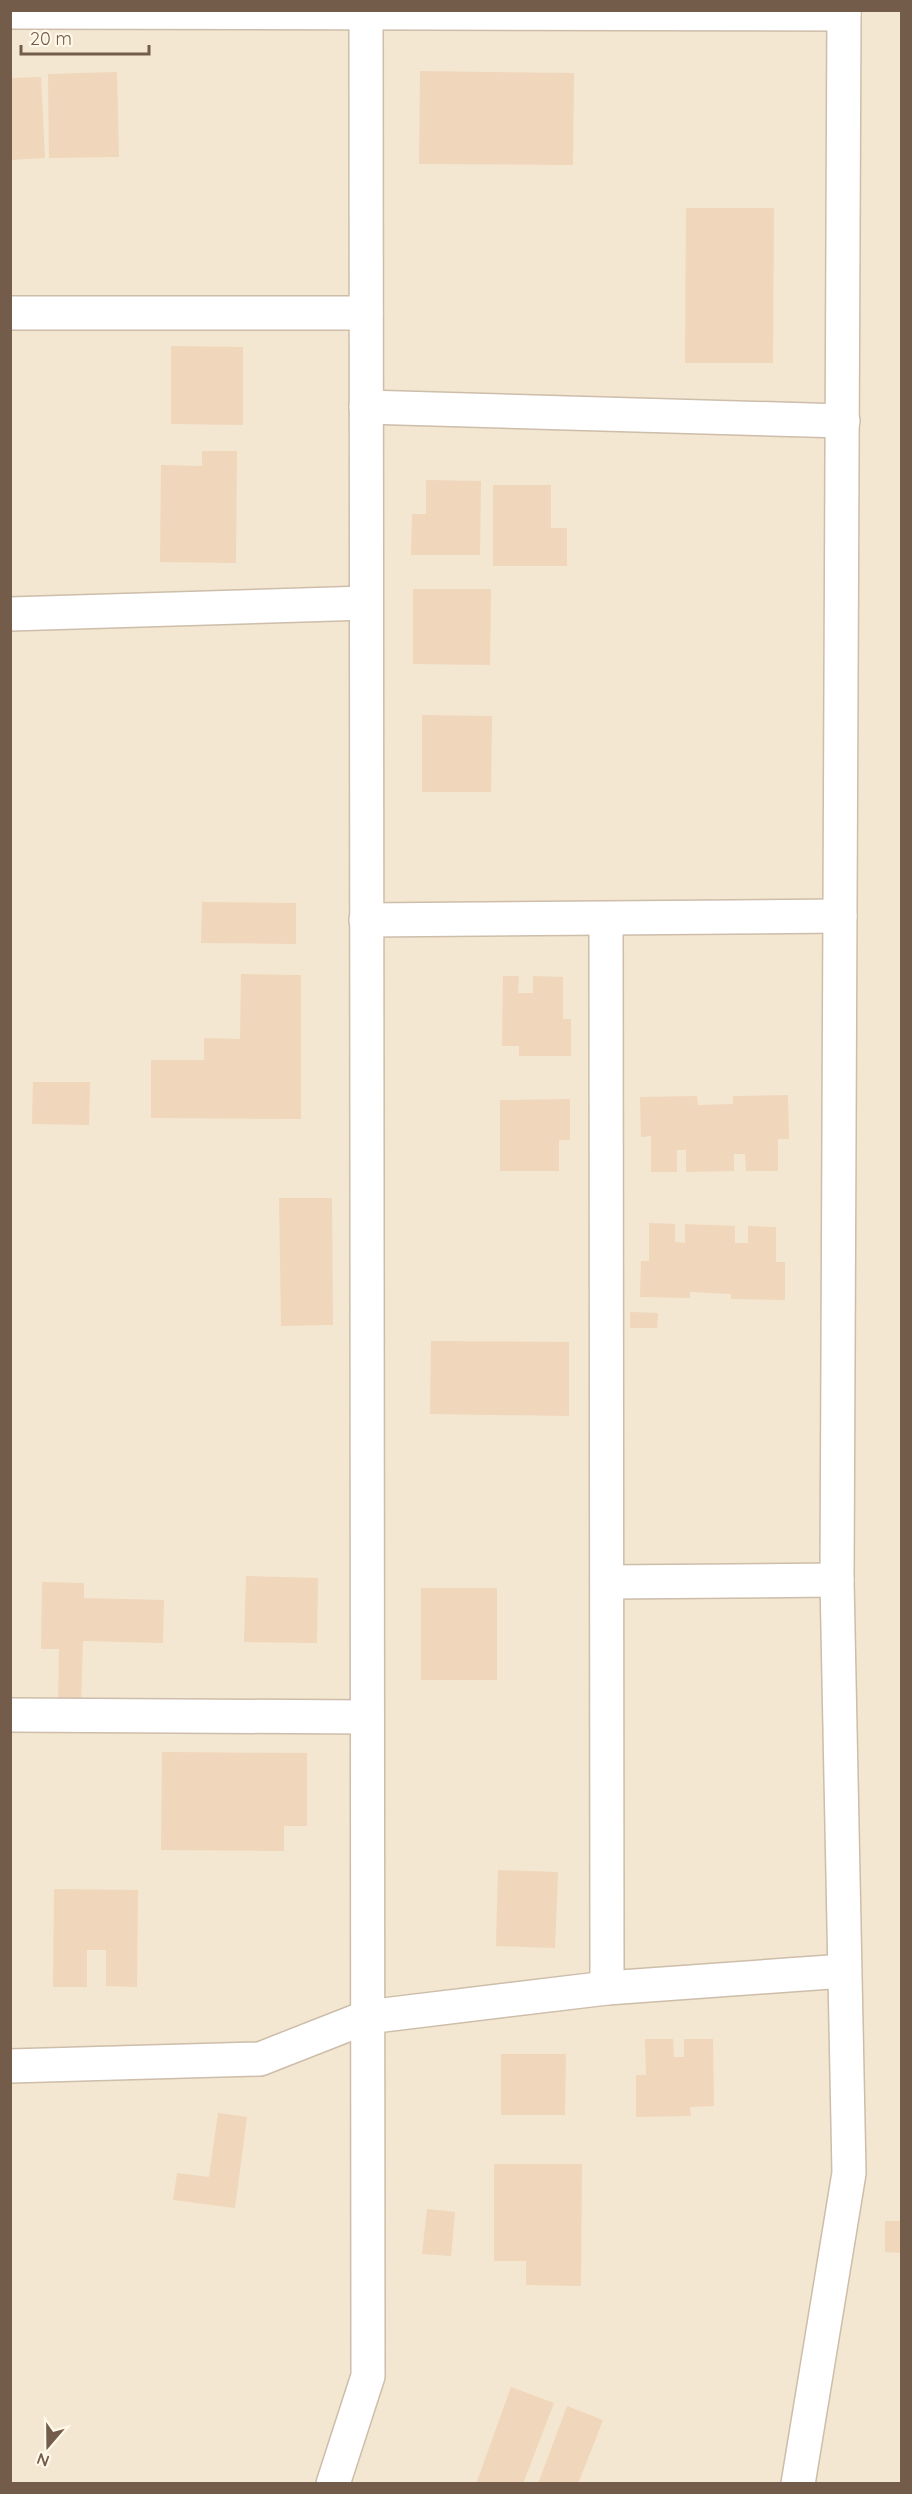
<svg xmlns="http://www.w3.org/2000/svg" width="912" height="2494" font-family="Quicksand,sans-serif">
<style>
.residential{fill:#f3e7d1}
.building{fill:#f0d6bb}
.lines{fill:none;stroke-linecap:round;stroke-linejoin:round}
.street-casing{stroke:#cdbdaa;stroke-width:36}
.street{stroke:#fff;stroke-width:33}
</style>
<rect width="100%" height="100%" fill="#fcf4e3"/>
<rect class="residential" x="11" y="11" width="890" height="2472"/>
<g class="building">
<path d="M420,71L574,73L573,165L419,164Z"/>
<path d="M117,72L119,157L49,158L48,74Z"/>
<path d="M41,77L45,158L10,160V78Z"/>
<path d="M686,208H774L773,363H685Z"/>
<path d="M171,346L243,347V425L171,424Z"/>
<path d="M202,451H237L236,563L160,562L161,465L202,466Z"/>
<path d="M426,480L481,481L480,555H411L412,514H426Z"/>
<path d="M493,485H551V528H567V566H493Z"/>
<path d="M413,589H491L490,665L413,664Z"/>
<path d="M422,715L492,716L491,792H422Z"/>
<path d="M202,902L296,903V944L201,943Z"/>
<path d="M241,974L301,975V1119L151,1118V1060H204V1038L240,1039Z"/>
<path d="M503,976H519L518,993H533V976L563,977V1019H571V1056H519V1046H502Z"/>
<path d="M33,1082H90L89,1125L32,1124Z"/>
<path d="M788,1095L789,1139H778V1171H746L745,1154H734V1171L686,1172V1150H677V1172H651V1136L641,1137L640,1097L697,1096L698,1105L733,1104V1096Z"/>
<path d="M570,1099V1140H559V1171H500V1100Z"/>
<path d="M279,1198H332L333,1325L281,1326Z"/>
<path d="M649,1223L675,1224V1242L685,1243V1224L735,1226V1243H748V1226L776,1227V1262H785V1300L731,1299V1294L690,1292V1298L640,1297L641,1261H649Z"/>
<path d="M630,1312L658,1313L657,1328H630Z"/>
<path d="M431,1341L569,1342V1416L430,1414Z"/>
<path d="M246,1576L318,1578L317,1643L244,1642Z"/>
<path d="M42,1582L84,1583V1598L164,1600L163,1643L83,1641L81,1703H58L59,1649H41Z"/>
<rect x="421" y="1588" width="76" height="92"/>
<path d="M162,1752L307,1753V1826H284V1851L161,1850Z"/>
<path d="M498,1870L558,1872L555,1948L496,1946Z"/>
<path d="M54,1889L138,1890L137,1987L106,1986V1950H87V1987H53Z"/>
<path d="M645,2039H673L674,2057H684V2039H713L714,2106L690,2107L691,2116L636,2117V2075H646Z"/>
<path d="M501,2054H566L565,2115H501Z"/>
<path d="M218,2113L247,2117L235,2208L173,2200L177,2173L209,2177Z"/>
<path d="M494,2164H582L581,2286L526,2285V2261H494Z"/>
<path d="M427,2209L455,2212L451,2256L422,2254Z"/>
<path d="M885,2221H902V2253L885,2252Z"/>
<path d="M511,2387L554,2403L523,2484H476Z"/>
<path d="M567,2406L603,2420L578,2484H538Z"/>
</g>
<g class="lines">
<defs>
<g id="street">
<path d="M10,12L844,14"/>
<path d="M10,313H366"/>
<path d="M366,407L843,421"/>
<path d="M10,614L366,603"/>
<path d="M606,919L607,1988"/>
<path d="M366,920L840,916"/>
<path d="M607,1582L837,1580"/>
<path d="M10,1715L367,1717"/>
<path d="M10,2066L260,2059L367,2017L607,1988L844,1971"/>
<path d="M333,2484L368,2376L366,13"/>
<path d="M798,2484L849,2173L837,1580L844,10"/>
</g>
</defs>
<use href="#street" class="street-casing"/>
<use href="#street" class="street"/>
</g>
<rect width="912" height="2494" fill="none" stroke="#735c4a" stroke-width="24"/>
<g transform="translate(48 2446) rotate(200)" stroke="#fff8e9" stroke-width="4.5" paint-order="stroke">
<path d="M0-4.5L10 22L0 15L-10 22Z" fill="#735c4a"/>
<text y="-9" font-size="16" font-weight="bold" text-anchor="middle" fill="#735c4a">N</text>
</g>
<path d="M21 45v9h128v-9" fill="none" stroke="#735c4a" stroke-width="3"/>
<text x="30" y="45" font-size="18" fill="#735c4a" stroke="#fff8e9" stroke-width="4.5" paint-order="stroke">20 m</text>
</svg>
